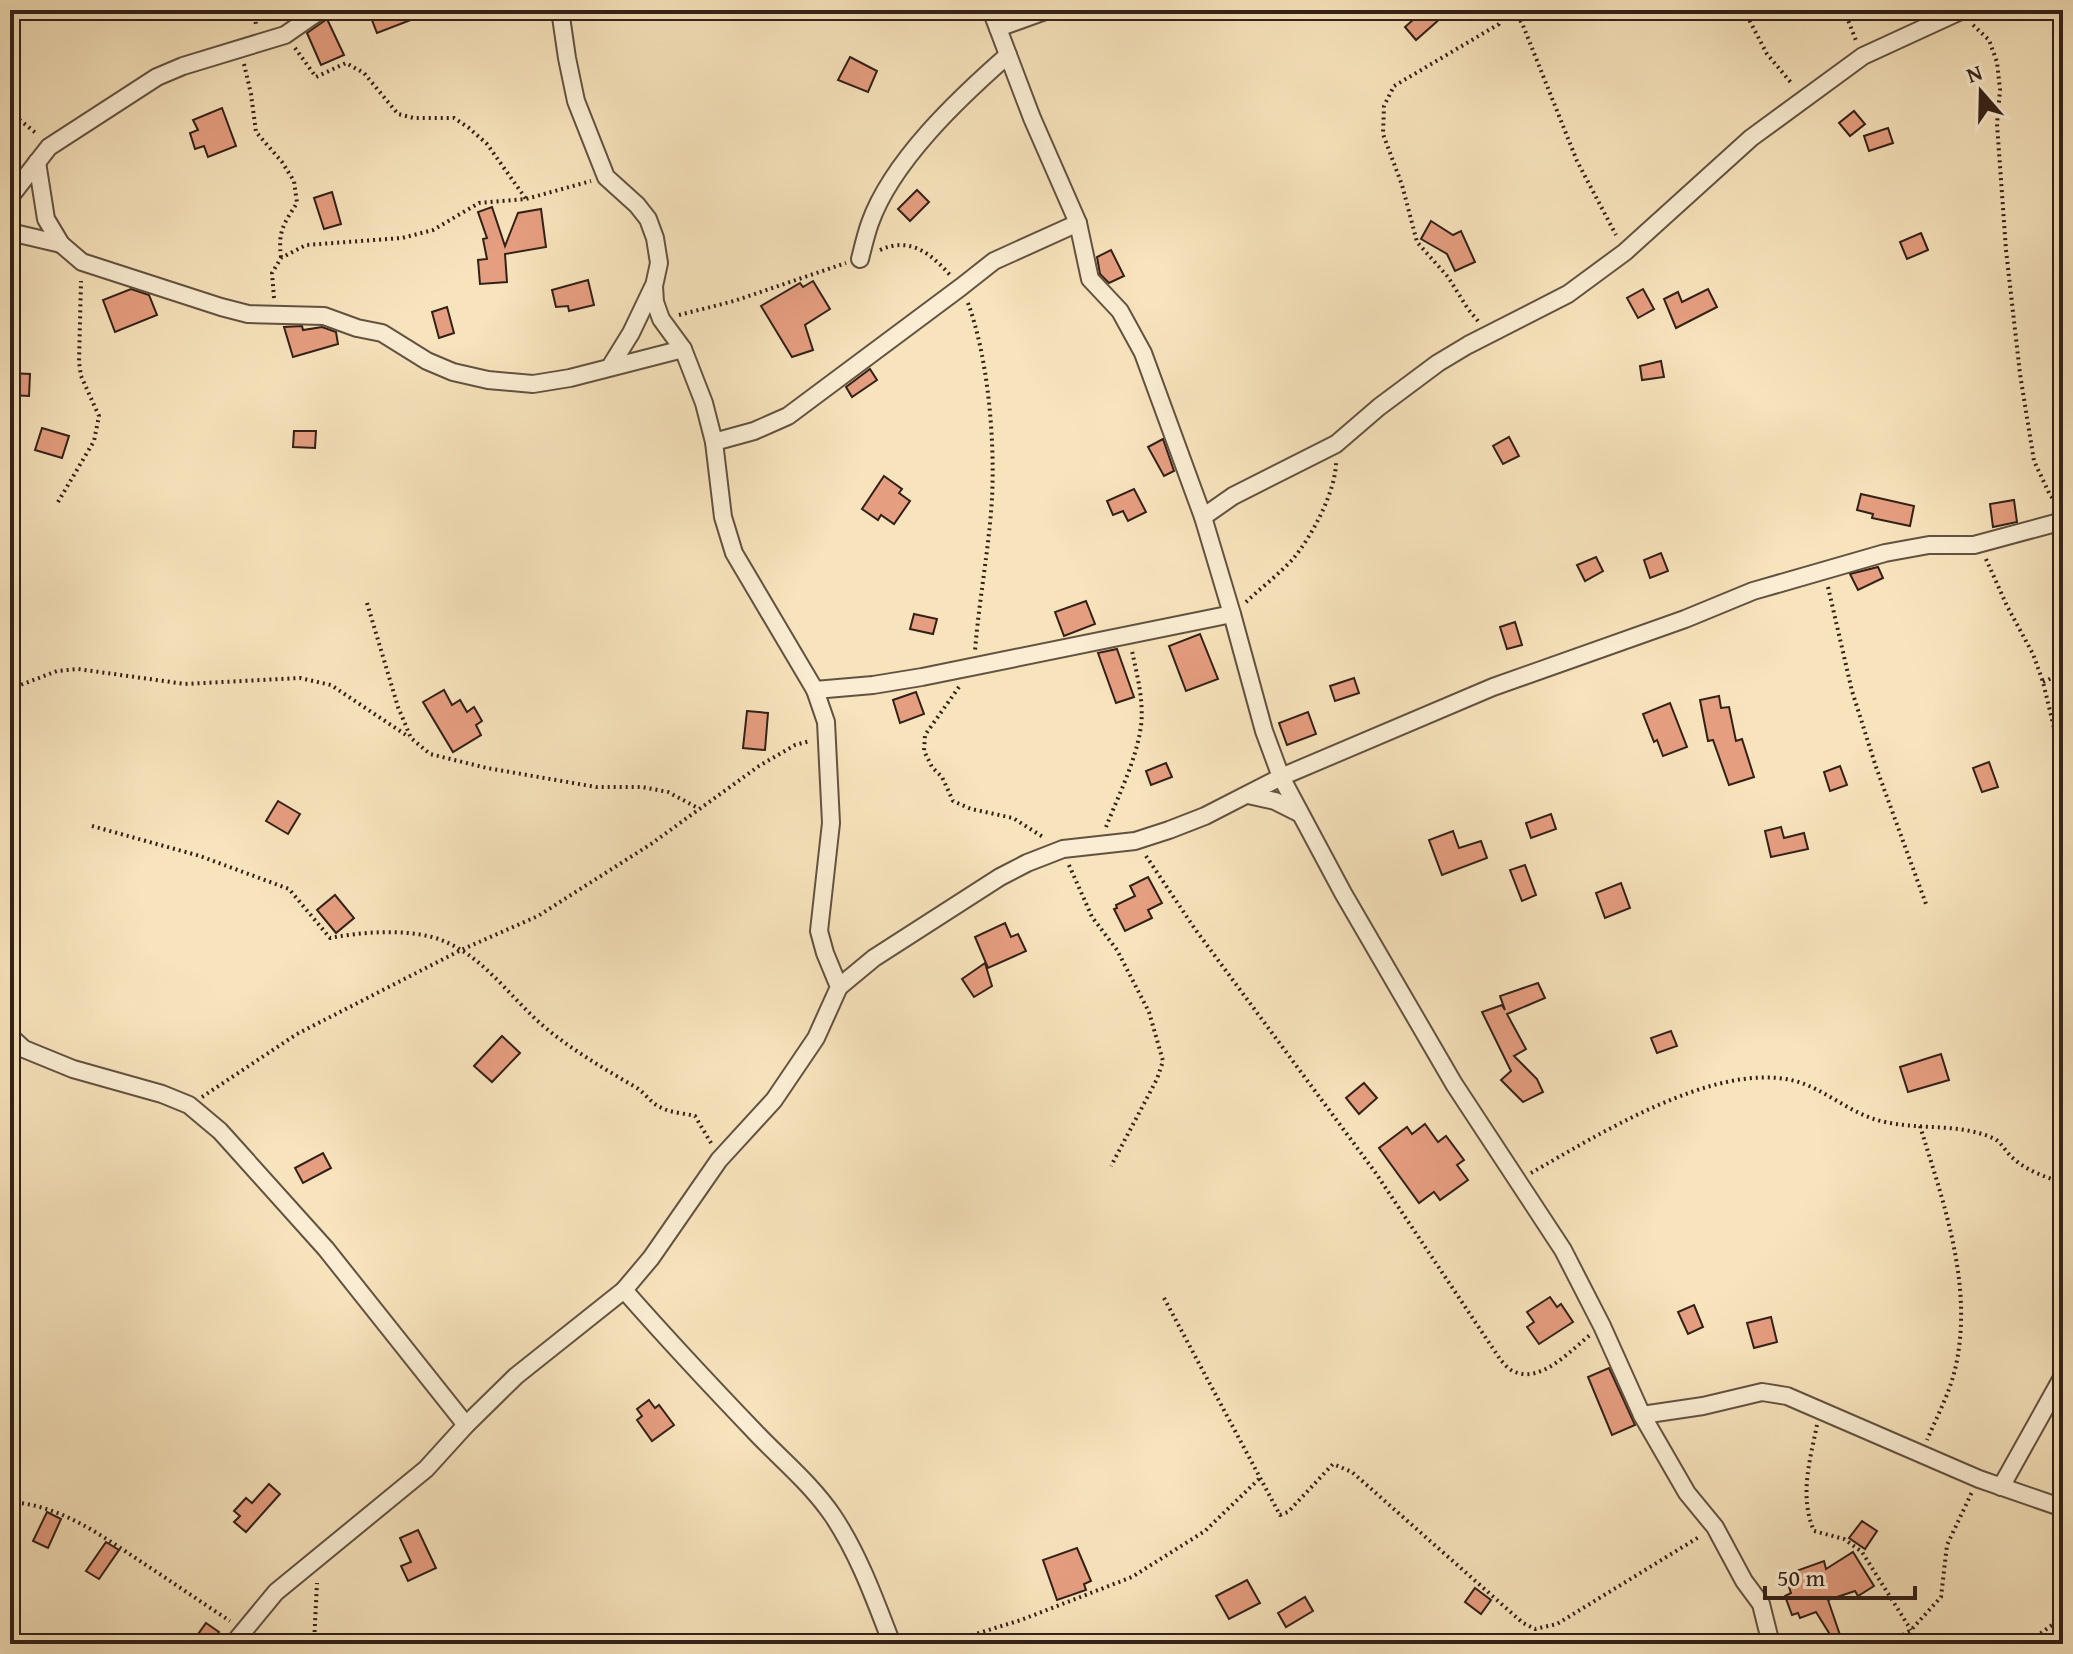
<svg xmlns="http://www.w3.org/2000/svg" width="2073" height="1654" font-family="'Gentium Book Plus',serif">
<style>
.building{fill:#e69e80;stroke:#322118;stroke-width:2}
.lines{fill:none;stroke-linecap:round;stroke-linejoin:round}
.street-casing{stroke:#635241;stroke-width:20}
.path{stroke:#322118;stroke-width:4;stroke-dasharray:2 4;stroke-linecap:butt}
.street{stroke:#faedd3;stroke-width:16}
</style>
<rect width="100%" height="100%" fill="#f7e3bc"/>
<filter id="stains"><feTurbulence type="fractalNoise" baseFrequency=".0025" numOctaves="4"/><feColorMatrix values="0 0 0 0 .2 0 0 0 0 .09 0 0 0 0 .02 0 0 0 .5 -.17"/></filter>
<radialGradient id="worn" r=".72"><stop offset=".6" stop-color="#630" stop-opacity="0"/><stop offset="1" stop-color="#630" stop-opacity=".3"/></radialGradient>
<g class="building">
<path d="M368,10H433L434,11L377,33Z"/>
<path d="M1424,10H1450L1416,40L1405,27Z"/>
<path d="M327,19L344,55L321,65L307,33Z"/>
<path d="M850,57L877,71L868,92L838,80Z"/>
<path d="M222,108L236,146L208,157L204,146L195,149L190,133L198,130L193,120Z"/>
<path d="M1854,111L1865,124L1850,136L1839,123Z"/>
<path d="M1888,128L1893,143L1869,151L1864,136Z"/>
<path d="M917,190L929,202L910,221L898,209Z"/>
<path d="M332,192L341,224L324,229L314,198Z"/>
<path d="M492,207L505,246L518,213L541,209L546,247L505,254L507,282L480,284L478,260L487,259L483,239L487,238L478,212Z"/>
<path d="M1431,221L1453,235L1461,231L1475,262L1455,271L1447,254L1421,239Z"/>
<path d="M1921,233L1928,250L1907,259L1900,242Z"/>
<path d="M1111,250L1124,276L1109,283L1100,274L1097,257Z"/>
<path d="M588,280L594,305L569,311L568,306L556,307L552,290Z"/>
<path d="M813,281L830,309L805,325L813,350L792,357L761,306L800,283L803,287Z"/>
<path d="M131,289L149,295L157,315L115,332L103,300Z"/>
<path d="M1643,289L1654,309L1638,318L1627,298Z"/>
<path d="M1708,289L1717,307L1676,328L1664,299L1678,292L1682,302Z"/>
<path d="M447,307L454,333L439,338L432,312Z"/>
<path d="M302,326L303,330L322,327L336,332L338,344L293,357L284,327Z"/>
<path d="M1661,361L1664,377L1642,380L1640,366Z"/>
<path d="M870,369L877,380L852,397L846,387Z"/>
<path d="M10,373L30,374L29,396L10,395Z"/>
<path d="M42,428L69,436L62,458L35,450Z"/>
<path d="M294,431H316L315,448L293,447Z"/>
<path d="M1509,437L1519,456L1503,464L1493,446Z"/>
<path d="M1163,439L1174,471L1164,476L1148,447Z"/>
<path d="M884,476L902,489L899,493L910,501L894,524L881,515L878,520L862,509Z"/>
<path d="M1134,489L1146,512L1128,521L1123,511L1113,515L1107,501Z"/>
<path d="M1861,494L1914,506L1910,526L1872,518L1873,514L1857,510Z"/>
<path d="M2014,500L2017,522L1993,527L1990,504Z"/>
<path d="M1661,553L1668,571L1650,578L1644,560Z"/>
<path d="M1596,557L1603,571L1585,581L1577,565Z"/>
<path d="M1878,567L1883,578L1858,590L1850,574Z"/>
<path d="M1086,601L1095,624L1064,636L1055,612Z"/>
<path d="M914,614L937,619L933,634L910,629Z"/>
<path d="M1515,622L1522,645L1507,649L1500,627Z"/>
<path d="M1200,634L1218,679L1186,691L1169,646Z"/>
<path d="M1117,649L1134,697L1116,703L1098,653Z"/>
<path d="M1354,678L1359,693L1335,701L1330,686Z"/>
<path d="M444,690L452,705L460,700L467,712L474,707L482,721L476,725L481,735L453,752L423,702Z"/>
<path d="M916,692L924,714L900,723L893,700Z"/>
<path d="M1719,696L1721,708L1729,707L1736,741L1742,739L1754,777L1729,785L1713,740L1708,741L1700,700Z"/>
<path d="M1670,703L1687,747L1663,756L1657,740L1654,742L1643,714Z"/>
<path d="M747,711L768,713L765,750L743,748Z"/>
<path d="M1308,712L1316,734L1287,745L1279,723Z"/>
<path d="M1989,762L1998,787L1982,792L1973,768Z"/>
<path d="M1166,763L1172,777L1151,785L1146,771Z"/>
<path d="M1840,766L1847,785L1830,791L1824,772Z"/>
<path d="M278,801L300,814L288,834L266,821Z"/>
<path d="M1551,814L1556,829L1531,838L1526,823Z"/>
<path d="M1781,827L1784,838L1804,833L1808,849L1771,857L1765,831Z"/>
<path d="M1453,831L1459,848L1481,841L1487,858L1442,875L1429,840Z"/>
<path d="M1525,865L1536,895L1522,901L1510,870Z"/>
<path d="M1148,877L1162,903L1148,910L1152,918L1125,931L1114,909L1117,908L1116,905L1135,896L1130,886Z"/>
<path d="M1621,883L1630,908L1605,918L1596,893Z"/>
<path d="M335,895L354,918L336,933L317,910Z"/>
<path d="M1005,923L1011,937L1018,934L1026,951L988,968L975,937Z"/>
<path d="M985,963L992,986L974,997L962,979Z"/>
<path d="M1538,983L1545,998L1507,1014L1526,1049L1514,1056L1537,1079L1543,1092L1523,1102L1501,1080L1511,1071L1482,1012L1502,1005L1505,1010L1500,996Z"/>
<path d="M1671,1031L1677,1046L1657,1053L1651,1038Z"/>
<path d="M502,1036L520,1053L492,1082L474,1066Z"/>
<path d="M1941,1054L1949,1080L1908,1092L1900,1067Z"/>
<path d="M1364,1083L1377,1098L1359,1114L1346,1098Z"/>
<path d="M1425,1124L1438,1142L1446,1136L1464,1160L1457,1165L1468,1180L1440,1200L1434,1192L1419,1203L1379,1148L1407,1127L1412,1134Z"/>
<path d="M323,1153L331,1168L303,1183L295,1168Z"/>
<path d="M1550,1297L1557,1307L1561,1304L1573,1322L1539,1344L1527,1327L1534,1322L1527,1312Z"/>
<path d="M1694,1305L1703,1327L1688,1334L1678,1312Z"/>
<path d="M1771,1317L1777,1342L1754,1348L1747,1323Z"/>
<path d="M1609,1368L1635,1425L1612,1435L1588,1377Z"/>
<path d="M649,1400L655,1408L659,1405L674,1425L652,1441L637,1420L642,1416L637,1409Z"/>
<path d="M269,1484L280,1494L246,1532L234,1522L240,1516L234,1511L246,1498L252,1503Z"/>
<path d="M47,1512L61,1519L48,1548L33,1541Z"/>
<path d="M1862,1521L1877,1531L1865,1549L1849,1538Z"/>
<path d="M418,1530L436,1568L408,1581L401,1566L411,1562L400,1538Z"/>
<path d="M106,1542L119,1550L99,1579L86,1571Z"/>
<path d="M1077,1548L1091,1581L1084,1584L1086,1590L1057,1600L1043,1560Z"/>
<path d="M1853,1552L1874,1586L1858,1596L1855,1591L1828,1600L1841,1638L1834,1641L1816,1612L1800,1618L1798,1613L1792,1615L1785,1596L1791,1593L1785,1575L1824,1561L1826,1569Z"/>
<path d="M1247,1580L1260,1603L1229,1619L1216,1596Z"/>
<path d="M1475,1588L1491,1600L1481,1614L1465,1602Z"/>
<path d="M1305,1597L1313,1611L1286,1627L1278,1613Z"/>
<path d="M206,1623L219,1632L211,1644H191Z"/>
</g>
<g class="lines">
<defs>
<g id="street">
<path d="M991,10L1032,118L1078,223L1090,279L1120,311L1143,353L1203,517L1232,614L1264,731L1281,777L1343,893L1454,1084L1563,1250L1602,1326L1642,1415L1687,1493L1715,1527L1744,1581L1761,1604L1771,1644"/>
<path d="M998,28L1048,10"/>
<path d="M37,162L46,219L61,244L82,262L221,307L248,314L324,316L357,328L382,333L427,361L453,372L488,380L533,384L570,378L683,349"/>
<path d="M10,197L49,147L157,77L183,66L285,35L321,10"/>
<path d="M10,232L61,244"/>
<path d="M860,259C863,247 866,234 870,223C892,161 959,98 1008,55"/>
<path d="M610,367L631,333L653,287"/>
<path d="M714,442L754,431L788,416L961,287L994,261L1078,223"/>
<path d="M1203,517L1233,496L1336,444L1379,407L1438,363L1468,345L1568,294L1625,252L1751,138L1863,56L1963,10"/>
<path d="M815,690L873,685L922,677L1232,614"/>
<path d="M1248,795L1275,801L1299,813"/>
<path d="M839,987L874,958L1000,877L1027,863L1063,849L1135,841L1169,830L1205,816L1281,777L1493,687L1685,619L1753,591L1885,553L1929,545H1974L2063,521"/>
<path d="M10,1036L24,1049L73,1069L162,1094L189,1105L220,1131L326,1249L466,1425"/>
<path d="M624,1290C668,1340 712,1387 758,1435C784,1462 812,1485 833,1516C859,1555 875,1600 892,1644"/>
<path d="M1642,1415L1703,1406L1762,1392L1787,1396L1979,1479L2063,1508"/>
<path d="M2001,1487L2063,1376"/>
<path d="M233,1644L276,1592L426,1469L466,1425L516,1376L624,1290L651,1258L719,1160L774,1100L816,1038L839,987L825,953L819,931L831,823L826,722L815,690L734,553L723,517L714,442L704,403L683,349L661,319L655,302L654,286L659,263L655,238L648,219L637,205L606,177L576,101L567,58L560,10"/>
</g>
</defs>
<use href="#street" class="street-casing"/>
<g class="path">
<path d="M254,10L256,25"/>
<path d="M1506,10L1517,16L1522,23L1577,161L1616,235"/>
<path d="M1720,10L1726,17L1741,10"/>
<path d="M1744,10L1767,54L1793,85"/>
<path d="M1844,10L1857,43"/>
<path d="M1973,25L1989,40L1997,62L2000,90L1997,124L2006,250L2020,374L2034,461L2050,495L2059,506"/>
<path d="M295,48L316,77L346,63L364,73L398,114L414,118H454L469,128L487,144L526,199"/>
<path d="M244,64L251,94L256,132L282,162L294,181L297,203C283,225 278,231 281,258"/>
<path d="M10,112L37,134"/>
<path d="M880,250C911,236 931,254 951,276"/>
<path d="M274,298L272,273L281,258L306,245L402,238L433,230L479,203L526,199L591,181"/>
<path d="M968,303C988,358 995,439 992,498C989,549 979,600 975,651"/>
<path d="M679,315L734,301L846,263"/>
<path d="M1478,321L1468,309L1448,277L1417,242L1402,185L1383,134L1384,106L1394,86L1499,24L1505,10"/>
<path d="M58,502L94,441L99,416L81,376L79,362L81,281"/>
<path d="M1986,559L2007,606L2033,654L2043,682L2063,765"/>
<path d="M1828,587L1852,691L1876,767L1926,904"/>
<path d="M1246,602C1261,588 1279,574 1293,559C1312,536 1336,491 1336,462"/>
<path d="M367,603L398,707L411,738L430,754L487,768L596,787H642L668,792L698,808"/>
<path d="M2043,682L2063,673"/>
<path d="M959,687L925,735L924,751L932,767L942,777L953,801L971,809L1013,818L1043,837"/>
<path d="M10,689L57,671L78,669L185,684L300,678L331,685L409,737"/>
<path d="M92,826L200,856L289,889L330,938C362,932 400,929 432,937C479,950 506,993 541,1024C570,1049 603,1068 637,1088C645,1093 651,1103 660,1107C670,1113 684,1113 695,1116L711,1143"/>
<path d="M1106,827C1119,794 1136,761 1141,726C1144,701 1137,675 1132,651"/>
<path d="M1146,856L1195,929L1375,1172L1500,1359C1504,1364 1509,1370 1515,1372C1542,1383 1571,1350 1590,1335"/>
<path d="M1069,865L1092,917L1117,950L1149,1012L1163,1061L1157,1079L1111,1166"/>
<path d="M202,1097L297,1034L461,950L538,916L651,844L759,766L795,745L810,741"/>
<path d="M1920,1126C1943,1201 1972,1281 1957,1360C1952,1389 1938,1414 1927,1440"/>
<path d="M1531,1173C1598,1135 1712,1063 1791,1080C1824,1087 1850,1115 1885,1122C1921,1130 1958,1123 1993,1138C2002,1142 2006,1153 2014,1159C2027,1171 2046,1177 2063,1183"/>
<path d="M1164,1298L1280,1515L1288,1512L1333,1464L1352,1472L1523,1623L1535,1629L1557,1624L1699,1537"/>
<path d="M1817,1425C1810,1460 1799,1496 1814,1531L1844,1539L1862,1552L1911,1630"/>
<path d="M10,1502C61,1505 102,1536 143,1563C172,1582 201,1602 230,1621"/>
<path d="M314,1644L317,1583"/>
<path d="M943,1644L1021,1620L1132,1577L1205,1531L1260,1478"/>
<path d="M1887,1644L1911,1630L1941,1597L1947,1545L1972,1492"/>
<path d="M2026,1644L2063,1617"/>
</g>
<use href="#street" class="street"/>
</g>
<rect width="2073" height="1654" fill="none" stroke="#f7e3bc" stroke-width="40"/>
<rect x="12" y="12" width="2049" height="1630" fill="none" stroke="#322118" stroke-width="4"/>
<rect x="20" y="20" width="2033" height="1614" fill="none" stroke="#322118" stroke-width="2"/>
<g transform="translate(1981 92) rotate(340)" stroke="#faedd3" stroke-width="6" paint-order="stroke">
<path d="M0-6L14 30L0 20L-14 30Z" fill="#322118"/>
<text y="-12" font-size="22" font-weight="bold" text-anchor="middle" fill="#322118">N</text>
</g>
<path d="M1765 1586v12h150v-12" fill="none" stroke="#322118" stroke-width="4"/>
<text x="1777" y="1586" font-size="24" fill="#322118" stroke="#faedd3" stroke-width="6" paint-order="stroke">50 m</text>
<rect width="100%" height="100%" filter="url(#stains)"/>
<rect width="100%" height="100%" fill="url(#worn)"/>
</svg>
